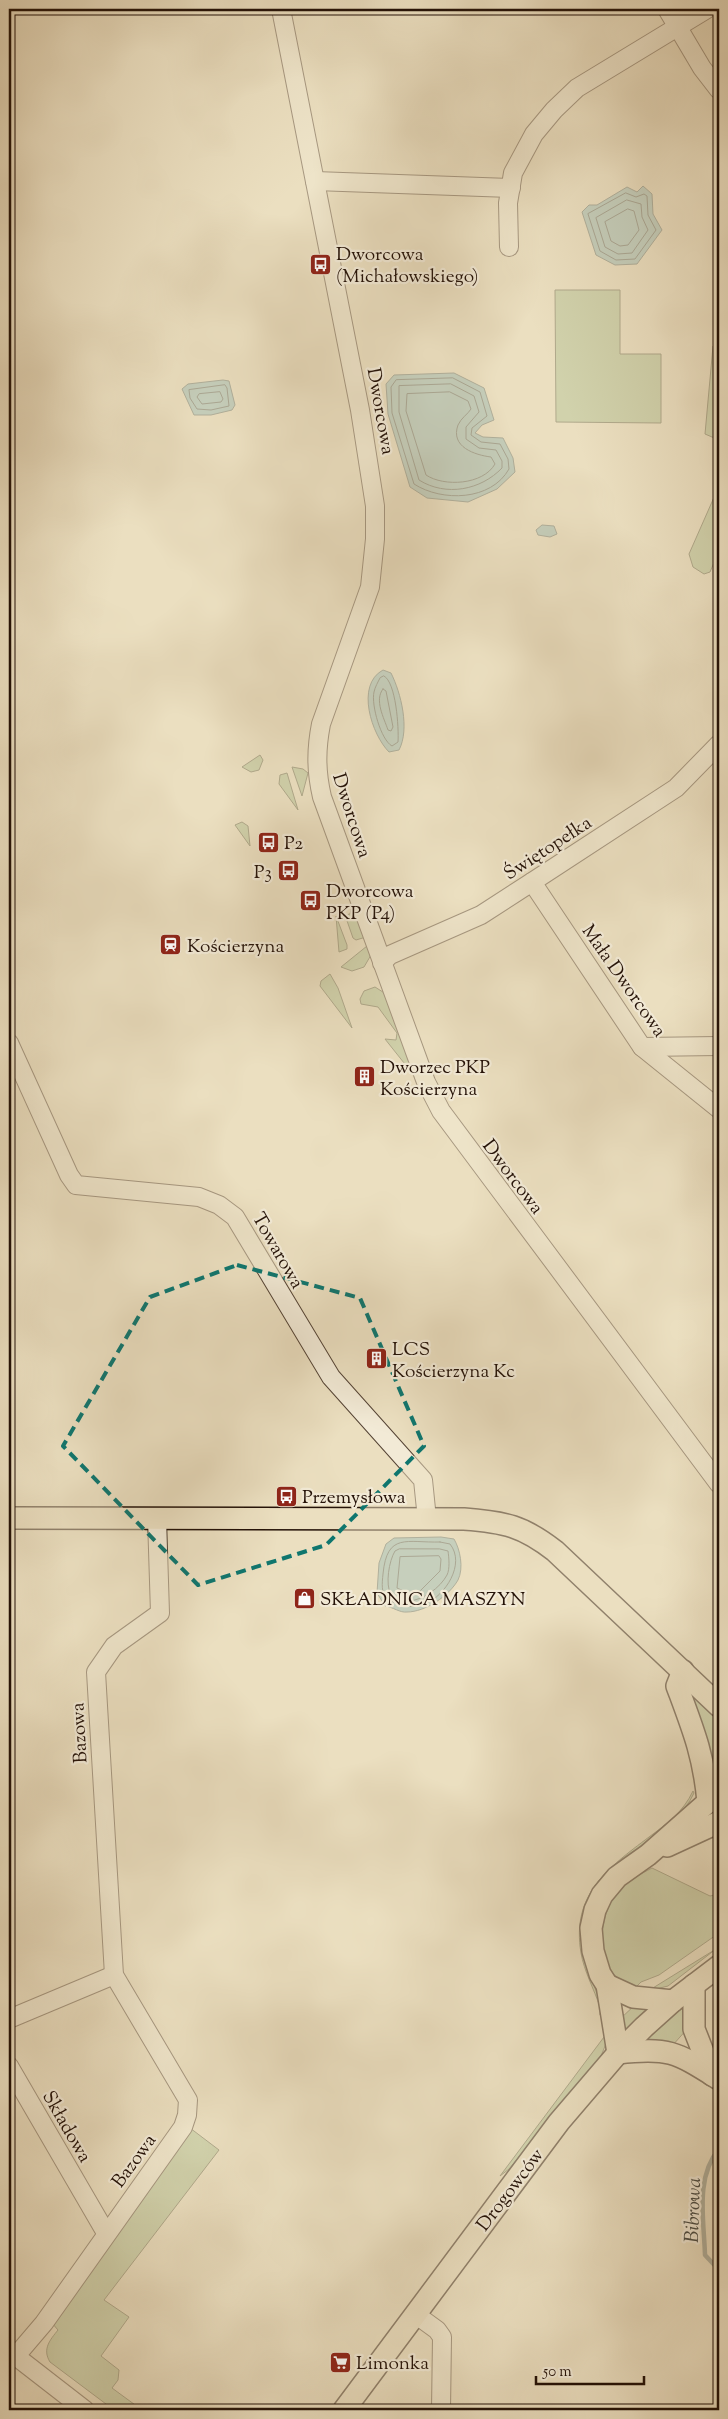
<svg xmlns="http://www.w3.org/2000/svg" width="728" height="2419" font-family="'Sorts Mill Goudy',serif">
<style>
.green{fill:#b2c396;stroke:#6a6a4e}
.water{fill:#99bcb8;stroke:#6a7871}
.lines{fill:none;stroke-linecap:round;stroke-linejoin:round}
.shore{stroke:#5e6660;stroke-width:1}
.stream{stroke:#6a7871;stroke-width:4.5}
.minor-casing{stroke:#554435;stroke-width:20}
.major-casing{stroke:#231107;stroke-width:24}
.minor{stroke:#f2ead6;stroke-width:18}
.major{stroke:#ebdfc0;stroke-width:21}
.marked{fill:none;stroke:#0f766e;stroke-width:4;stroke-dasharray:10 6;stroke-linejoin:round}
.labels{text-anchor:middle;stroke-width:4.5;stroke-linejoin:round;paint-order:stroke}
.poi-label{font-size:19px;fill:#231107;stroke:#f2ead6;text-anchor:start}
.street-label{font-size:19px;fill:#231107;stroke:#f2ead6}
.water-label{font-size:20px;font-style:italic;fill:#4c4d45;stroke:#f2ead6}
</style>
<rect width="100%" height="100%" fill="#ebdfc0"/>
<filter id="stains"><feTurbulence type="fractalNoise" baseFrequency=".004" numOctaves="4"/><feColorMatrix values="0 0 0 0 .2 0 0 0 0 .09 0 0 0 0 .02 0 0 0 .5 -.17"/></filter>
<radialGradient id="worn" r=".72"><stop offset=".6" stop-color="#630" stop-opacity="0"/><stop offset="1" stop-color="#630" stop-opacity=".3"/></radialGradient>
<g class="green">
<path d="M555,290H620V354H661V423L556,422Z"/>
<path d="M713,346L719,347V440L705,434Z"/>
<path d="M719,486V551L710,572L704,574L693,567L689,554Z"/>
<path d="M260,755L263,760L259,770L251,772L242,767Z"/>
<path d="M292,767L303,769L308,773L302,796Z"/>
<path d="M287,773L298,810L279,784L280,775Z"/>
<path d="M242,822L248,826L250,846L235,825Z"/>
<path d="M352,905L366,937L356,940L353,938L345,915L350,914Z"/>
<path d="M336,916L347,945V949L339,952Z"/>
<path d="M367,946L371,955L364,967L352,971L341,967Z"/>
<path d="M330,974L338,988L352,1028L320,986L321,981Z"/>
<path d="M375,987L386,994L414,1073H412L385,1039L396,1040L397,1033L378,1007L361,1004L360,999L364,991Z"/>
<path d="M686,1688L691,1689L719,1720V1788L711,1794Z"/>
<path d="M693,1791L694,1793C684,1815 666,1827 647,1841C636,1850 623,1857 613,1866C560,1912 586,1963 606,2017L600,2015V2007C594,1989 584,1971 581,1953C571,1894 608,1868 649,1837C668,1823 683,1812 693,1791Z"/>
<path d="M652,1868L710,1896L719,1894V1933L659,1975L641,1982L634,1989C626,1984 618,1980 613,1973C595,1949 601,1911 619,1890C628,1880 641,1874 652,1868Z"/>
<path d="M716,1949L668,1986L648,1991Z"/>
<path d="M637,2003L651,2006L622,2034L619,2020Z"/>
<path d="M687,2003L688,2028L672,2046L645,2041Z"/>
<path d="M607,2033V2041L601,2056L509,2169L500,2176Z"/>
<path d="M190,2128L219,2150L104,2300L129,2317L101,2356L119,2370L118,2380L112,2388L142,2410H114L50,2362C42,2349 50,2340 58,2330L52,2323L170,2160Z"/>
</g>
<g class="water">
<path d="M643,186L652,194L653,214L662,230L637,264L615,265L596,255L582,212L589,205H597L627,187L637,192Z"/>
<path d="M454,373L484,388L494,420L482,425L475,433L483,437L503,438L513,458L515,472L497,489L468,502L427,498L410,487L388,414L386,384L394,375Z"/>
<path d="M223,380L229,381L235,405L232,410L211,415H194L182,389L188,384Z"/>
<path d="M542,525L554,526L557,534L550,537L538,535L536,530Z"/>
<path d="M383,670L391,673C401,693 410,729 399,750L389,752C372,735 355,685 383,670Z"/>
<path d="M441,1537L454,1539C460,1549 464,1568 458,1580C449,1596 425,1612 407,1612C400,1613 393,1607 385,1606L377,1593L379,1563L386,1544L394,1538Z"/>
</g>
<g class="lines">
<g class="shore">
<path d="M626,193L636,197L644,194L647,196L648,215L656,230L635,259L616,260L600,251L588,214Z"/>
<path d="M627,200L641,204L642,217L648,230L632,253L618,254L605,247L596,218Z"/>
<path d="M628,209L634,211L639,230L628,245L620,246L611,241L605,222Z"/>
<path d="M453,378L480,392L487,416L472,428L471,435L481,442L500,444L508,459L509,469C491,501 442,502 414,484L392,413L391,387L396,380Z"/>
<path d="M451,384L474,396L479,412L466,427V439L479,448L496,450L502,461V468C481,490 446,497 419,480L399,412V386Z"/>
<path d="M225,385L227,388L229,406L211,410L197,409L190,398L189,390Z"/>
<path d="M220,392L223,399L221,402L202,404L197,397L199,394Z"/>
<path d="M450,392L468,401L471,409C468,414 461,418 458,425C450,447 475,455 491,457L495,464C483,485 444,487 426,475L406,411L407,394Z"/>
<path d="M384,676C396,682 399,728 398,742L392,746C381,740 371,705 374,692C375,687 378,682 380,678Z"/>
<path d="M383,689L386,691L393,727L391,731L388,730C384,718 374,700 383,689Z"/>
<path d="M440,1542L450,1544C466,1564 445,1596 425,1604C410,1610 400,1604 387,1600C381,1592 382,1584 383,1574C387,1532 407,1543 440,1542Z"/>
<path d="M440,1549L448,1551C449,1558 450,1569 447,1575C440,1588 423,1600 409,1601C404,1601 395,1596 391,1595C385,1584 389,1561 395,1551L399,1549Z"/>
<path d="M439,1556L441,1559L440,1571L420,1591L408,1593L397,1588L400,1557Z"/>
</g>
<path class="stream" d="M719,2149C695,2177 704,2220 705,2255L719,2270"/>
<defs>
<g id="minor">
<path d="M281,9L360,410L375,506V539L370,587L321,724C316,750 316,771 322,797L426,1082L441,1111L719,1484"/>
<path d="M667,9L702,68L719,90"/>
<path d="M315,181L511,188"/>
<path d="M509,247L508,203L513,173L534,134L554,110L577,88L707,9"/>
<path d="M532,882L642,1047L719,1109"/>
<path d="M382,963L390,955L481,915L532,882L676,788L719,744"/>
<path d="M9,1043L69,1175L76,1185L199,1197L219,1205L235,1217L331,1377L423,1480L427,1519"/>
<path d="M642,1047L719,1046"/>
<path d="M9,2019L114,1975"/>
<path d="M9,2066L106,2233"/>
<path d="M415,2314L437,2330L442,2337L441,2410"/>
<path d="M9,2351L85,2410"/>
<path d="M15,2357L44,2323L183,2127L187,2115L188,2100L114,1975L96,1672L114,1646L160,1613L157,1518"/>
</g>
<g id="major">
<path d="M9,1518L464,1519C505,1522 523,1526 555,1551L719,1706"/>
<path d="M667,1846L719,1822"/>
<path d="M607,1985L633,1997L673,2001"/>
<path d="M694,1985V2029L712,2075"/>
<path d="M618,2053L607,1985L600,1974L593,1951L591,1928L595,1910L602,1895L617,1877L648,1855L708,1802C704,1756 693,1729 677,1686L683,1671"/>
<path d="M618,2053C669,2047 676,2052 719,2079"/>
<path d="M344,2410L559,2122L618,2053L644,2027L673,2001L719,1966"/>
</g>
</defs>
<use href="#minor" class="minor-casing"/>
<use href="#major" class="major-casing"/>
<use href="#minor" class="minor"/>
<use href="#major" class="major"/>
</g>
<path d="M0 0H728V2419H0ZM237,1265L360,1298L424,1446L326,1545L198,1585L63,1446L150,1297Z" fill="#ebdfc0" fill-opacity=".55" fill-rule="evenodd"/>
<path class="marked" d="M237,1265L360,1298L424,1446L326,1545L198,1585L63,1446L150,1297Z"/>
<defs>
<symbol id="bus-square" viewBox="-11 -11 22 22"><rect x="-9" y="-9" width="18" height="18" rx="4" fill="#8f2418" stroke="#f2ead6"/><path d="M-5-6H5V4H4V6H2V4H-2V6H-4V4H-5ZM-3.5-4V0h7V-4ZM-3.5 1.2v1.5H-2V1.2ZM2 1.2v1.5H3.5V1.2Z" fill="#fff"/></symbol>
<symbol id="station-square" viewBox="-11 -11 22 22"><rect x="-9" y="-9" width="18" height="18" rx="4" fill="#8f2418" stroke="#f2ead6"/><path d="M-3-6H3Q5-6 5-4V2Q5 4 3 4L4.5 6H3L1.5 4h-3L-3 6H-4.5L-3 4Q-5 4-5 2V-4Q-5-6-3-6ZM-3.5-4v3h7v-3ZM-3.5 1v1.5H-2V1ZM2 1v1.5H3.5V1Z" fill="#fff"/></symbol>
<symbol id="building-square" viewBox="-11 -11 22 22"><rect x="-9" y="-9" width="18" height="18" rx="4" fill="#8f2418" stroke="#f2ead6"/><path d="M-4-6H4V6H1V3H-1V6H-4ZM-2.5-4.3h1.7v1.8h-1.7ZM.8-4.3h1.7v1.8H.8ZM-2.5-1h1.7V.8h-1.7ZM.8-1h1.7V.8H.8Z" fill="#fff"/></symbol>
<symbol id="shop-square" viewBox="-11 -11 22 22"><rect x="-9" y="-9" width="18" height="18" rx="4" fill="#8f2418" stroke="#f2ead6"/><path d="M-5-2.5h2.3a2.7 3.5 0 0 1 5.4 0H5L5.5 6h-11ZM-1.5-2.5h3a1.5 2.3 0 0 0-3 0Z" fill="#fff"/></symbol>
<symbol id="supermarket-square" viewBox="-11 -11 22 22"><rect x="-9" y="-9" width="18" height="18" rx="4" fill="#8f2418" stroke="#f2ead6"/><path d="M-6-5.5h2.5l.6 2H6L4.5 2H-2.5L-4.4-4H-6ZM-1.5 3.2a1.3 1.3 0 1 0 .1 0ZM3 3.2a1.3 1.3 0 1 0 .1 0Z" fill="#fff"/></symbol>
</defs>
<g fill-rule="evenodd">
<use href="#bus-square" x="308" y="252" width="25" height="25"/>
<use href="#bus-square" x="256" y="830" width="25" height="25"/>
<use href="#bus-square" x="276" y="858" width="25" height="25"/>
<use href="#bus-square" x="298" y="888" width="25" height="25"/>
<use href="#station-square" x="158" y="932" width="25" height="25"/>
<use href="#building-square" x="352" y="1064" width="25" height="25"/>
<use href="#building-square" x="364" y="1346" width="25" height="25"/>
<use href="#bus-square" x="274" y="1484" width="25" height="25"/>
<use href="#shop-square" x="292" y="1586" width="25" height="25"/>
<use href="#supermarket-square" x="328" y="2350" width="25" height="25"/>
</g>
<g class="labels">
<g class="poi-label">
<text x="336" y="260">Dworcowa<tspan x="336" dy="22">(Michałowskiego)</tspan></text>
<text x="284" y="849">P2</text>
<text x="272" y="878" text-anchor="end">P3</text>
<text x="326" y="897">Dworcowa<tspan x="326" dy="22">PKP (P4)</tspan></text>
<text x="187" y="952">Kościerzyna</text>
<text x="380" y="1073">Dworzec PKP<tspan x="380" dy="22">Kościerzyna</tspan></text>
<text x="392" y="1355">LCS<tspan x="392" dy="22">Kościerzyna Kc</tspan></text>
<text x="302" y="1503">Przemysłowa</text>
<text x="320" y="1605">SKŁADNICA MASZYN</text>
<text x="356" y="2369">Limonka</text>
</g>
<g class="street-label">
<text transform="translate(382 411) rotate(80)" y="7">Dworcowa</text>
<text transform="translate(353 815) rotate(72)" y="7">Dworcowa</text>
<text transform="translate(547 847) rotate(-33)" y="7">Świętopełka</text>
<text transform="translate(625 980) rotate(55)" y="7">Mała Dworcowa</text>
<text transform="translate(514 1176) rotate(53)" y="7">Dworcowa</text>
<text transform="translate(279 1250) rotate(60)" y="7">Towarowa</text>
<text transform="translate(78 1733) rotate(-93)" y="7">Bazowa</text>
<text transform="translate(68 2126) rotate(60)" y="7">Składowa</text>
<text transform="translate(133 2160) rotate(-54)" y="7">Bazowa</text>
<text transform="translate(509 2189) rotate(-53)" y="7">Drogowców</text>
</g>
<g class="water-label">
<text transform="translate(692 2210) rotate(-88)" y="7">Bibrowa</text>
</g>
</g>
<rect width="728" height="2419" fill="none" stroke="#ebdfc0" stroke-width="30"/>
<rect x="10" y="10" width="708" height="2399" fill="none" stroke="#231107" stroke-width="2.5"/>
<rect x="15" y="15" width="698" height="2389" fill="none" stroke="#231107"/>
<path d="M536 2376v8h108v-8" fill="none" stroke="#231107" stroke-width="2.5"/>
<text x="543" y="2376" font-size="15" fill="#231107" stroke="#f2ead6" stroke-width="4" paint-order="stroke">50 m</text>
<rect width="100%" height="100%" filter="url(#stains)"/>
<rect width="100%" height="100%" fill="url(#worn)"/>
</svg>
